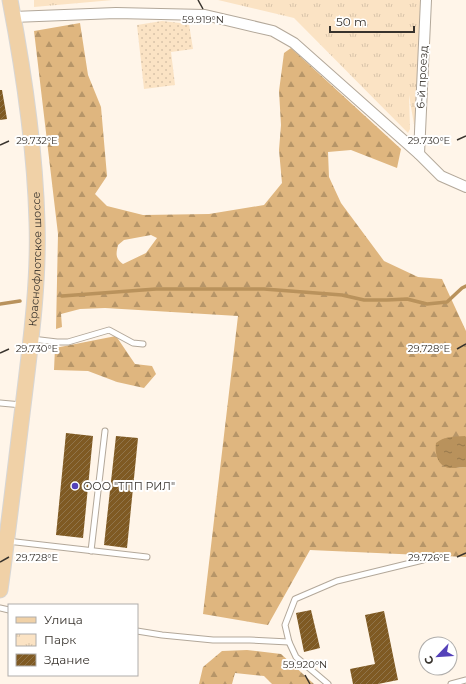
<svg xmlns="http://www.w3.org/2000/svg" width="466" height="684" font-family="Montserrat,sans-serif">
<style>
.grass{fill:url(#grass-dots)}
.forest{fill:url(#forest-firs);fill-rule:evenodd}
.park{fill:url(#park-tufts)}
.water{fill:url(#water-ripples)}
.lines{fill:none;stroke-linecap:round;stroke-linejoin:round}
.stream{stroke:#b9925c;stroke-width:3.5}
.building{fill:url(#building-hatch)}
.service-casing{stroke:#b3a89a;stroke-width:7}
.minor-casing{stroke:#b3a89a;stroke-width:12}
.primary-casing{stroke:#d7d6d5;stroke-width:17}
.service{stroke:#fff;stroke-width:5}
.minor{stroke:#fff;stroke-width:10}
.primary{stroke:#f0d1a7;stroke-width:15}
.ticks{fill:none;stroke:#38332d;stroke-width:1.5}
.poi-dot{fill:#5441b9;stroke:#fff;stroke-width:1.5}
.labels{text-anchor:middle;stroke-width:4;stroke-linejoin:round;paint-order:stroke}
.street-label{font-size:11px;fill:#38332d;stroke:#fff}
.poi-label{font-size:11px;fill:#38332d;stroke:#fff;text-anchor:start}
.ticks-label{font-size:10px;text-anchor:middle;fill:#38332d;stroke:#fff;stroke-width:4;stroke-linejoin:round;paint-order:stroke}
</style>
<defs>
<pattern id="grass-dots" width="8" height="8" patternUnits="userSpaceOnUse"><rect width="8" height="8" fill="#fbe3c4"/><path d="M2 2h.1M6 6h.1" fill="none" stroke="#d8c3a9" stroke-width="1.8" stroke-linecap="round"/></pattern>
<pattern id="forest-firs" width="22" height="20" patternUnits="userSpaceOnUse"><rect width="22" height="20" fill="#dfb67f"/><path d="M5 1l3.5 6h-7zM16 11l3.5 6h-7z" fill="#b69568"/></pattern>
<pattern id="park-tufts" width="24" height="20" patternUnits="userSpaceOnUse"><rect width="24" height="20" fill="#fbe3c4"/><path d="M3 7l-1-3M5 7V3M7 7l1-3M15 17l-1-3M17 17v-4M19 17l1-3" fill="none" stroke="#d8c3a9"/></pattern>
<pattern id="water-ripples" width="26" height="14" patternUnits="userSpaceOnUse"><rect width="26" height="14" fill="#b9925c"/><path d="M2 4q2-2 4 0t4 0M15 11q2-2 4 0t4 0" fill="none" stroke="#97784c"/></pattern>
<pattern id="building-hatch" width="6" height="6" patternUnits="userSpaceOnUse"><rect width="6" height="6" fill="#7f5a23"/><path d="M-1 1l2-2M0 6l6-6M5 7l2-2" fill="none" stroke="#90744a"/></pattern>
</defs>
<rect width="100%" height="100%" fill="#fff5e9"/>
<path class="grass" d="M162,21L189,24L193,49L171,52L175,85L144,89L137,25Z"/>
<g class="forest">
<path d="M80,23L88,75L101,107L107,176L95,194L107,206L143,215L209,214L264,205L282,183L279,150L281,125L279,91L284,53L291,48L401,149L397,168L351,150L328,152L329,177L341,203L384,261L418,277L442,279L466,331V437H453L451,468L466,467V557L310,550L268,625L203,614L238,316L105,308L80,309L61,314L62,327L56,329L58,234L34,31ZM151,235L157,238L146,253L123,264C115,258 116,254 118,245L124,240Z"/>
<path d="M116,336L135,364L152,366L156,374L144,388L117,382L88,371L54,370L55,348Z"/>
<path d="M247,650L281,654L314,684H272L264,676L235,673L232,684H199L203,667L222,651Z"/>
</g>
<g class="park">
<path d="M34,0H113L34,7Z"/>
<path d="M218,0H425L419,154L409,95L410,129L408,133L294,18Z"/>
</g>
<path class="water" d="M465,436L466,437V467C460,467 449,470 444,466C436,462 435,450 436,443C445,436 453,437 465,436Z"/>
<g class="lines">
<g class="stream">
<path d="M62,296L156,289H264L342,295L364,300H387L407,299L427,304L447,302L462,288L466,286"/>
<path d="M0,304L20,301"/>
</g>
</g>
<g class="building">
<path d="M0,90H2L7,119L0,120Z"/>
<path d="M66,433L93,436L83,538L56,535Z"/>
<path d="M116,436L138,438L127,548L104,545Z"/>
<path d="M311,610L320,648L304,652L296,613Z"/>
<path d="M384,611L398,680L378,684H353L350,669L375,664L365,615Z"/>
</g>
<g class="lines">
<defs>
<g id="service">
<path d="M32,339L57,342H68L109,330L133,343L143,344"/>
<path d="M0,403L22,405"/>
<path d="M7,541L147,557"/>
<path d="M91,551L105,431"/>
<path d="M0,608L9,610"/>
<path d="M137,631L162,635L213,640H250L289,642"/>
<path d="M328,684L296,657L289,642L285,625L295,599L337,581L423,560"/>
<path d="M451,684L466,680"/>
</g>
<g id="minor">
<path d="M13,17L116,13L205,15L273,31L294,43L419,154L441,176L466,187"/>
<path d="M419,154L426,0"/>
</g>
<g id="primary">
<path id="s1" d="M0,590C9,526 16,462 24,398C31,340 39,281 37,222C35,148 24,73 10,0"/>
</g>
</defs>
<use href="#service" class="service-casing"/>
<use href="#minor" class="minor-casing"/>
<use href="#primary" class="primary-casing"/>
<use href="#service" class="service"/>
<use href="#minor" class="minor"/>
<use href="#primary" class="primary"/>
</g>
<path class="ticks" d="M198,0L203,9M457,140L466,136M0,145L9,141M457,349L466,344M0,353L9,349M457,557L466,553M0,562L9,557M305,675L310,684"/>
<circle class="poi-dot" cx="75" cy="486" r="4"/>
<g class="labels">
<g class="street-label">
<text transform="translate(422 77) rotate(-87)" y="4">6-й проезд</text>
<text dy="4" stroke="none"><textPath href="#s1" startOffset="333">Краснофлотское шоссе</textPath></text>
</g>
<g class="poi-label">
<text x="83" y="490">ООО "ТПП РИЛ"</text>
</g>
</g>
<g class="ticks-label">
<text x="203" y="23">59.919°N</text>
<text x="429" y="144">29.730°E</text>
<text x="37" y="144">29.732°E</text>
<text x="429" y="352">29.728°E</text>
<text x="37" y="352">29.730°E</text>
<text x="429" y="561">29.726°E</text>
<text x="37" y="561">29.728°E</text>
<text x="305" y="668">59.920°N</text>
</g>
<rect x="8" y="604" width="130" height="72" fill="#ffffff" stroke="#afadab"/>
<rect x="16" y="617" width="20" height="6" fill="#f0d1a7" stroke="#afadab"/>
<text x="44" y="624" font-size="12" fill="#38332d">Улица</text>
<rect x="16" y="634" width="20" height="12" fill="url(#park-tufts)" stroke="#afadab"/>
<text x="44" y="644" font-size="12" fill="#38332d">Парк</text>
<rect x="16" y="654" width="20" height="12" fill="url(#building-hatch)" stroke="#afadab"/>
<text x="44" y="664" font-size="12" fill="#38332d">Здание</text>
<g transform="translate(438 656) rotate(245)"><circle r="19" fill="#ffffff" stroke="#afadab"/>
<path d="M0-3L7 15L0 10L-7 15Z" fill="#5441b9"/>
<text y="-6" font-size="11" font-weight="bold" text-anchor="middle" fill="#38332d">С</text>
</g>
<path d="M330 26v6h84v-6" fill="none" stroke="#38332d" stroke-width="2"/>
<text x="336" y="26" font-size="12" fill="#38332d" stroke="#ffffff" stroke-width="3" paint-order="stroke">50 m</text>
</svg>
